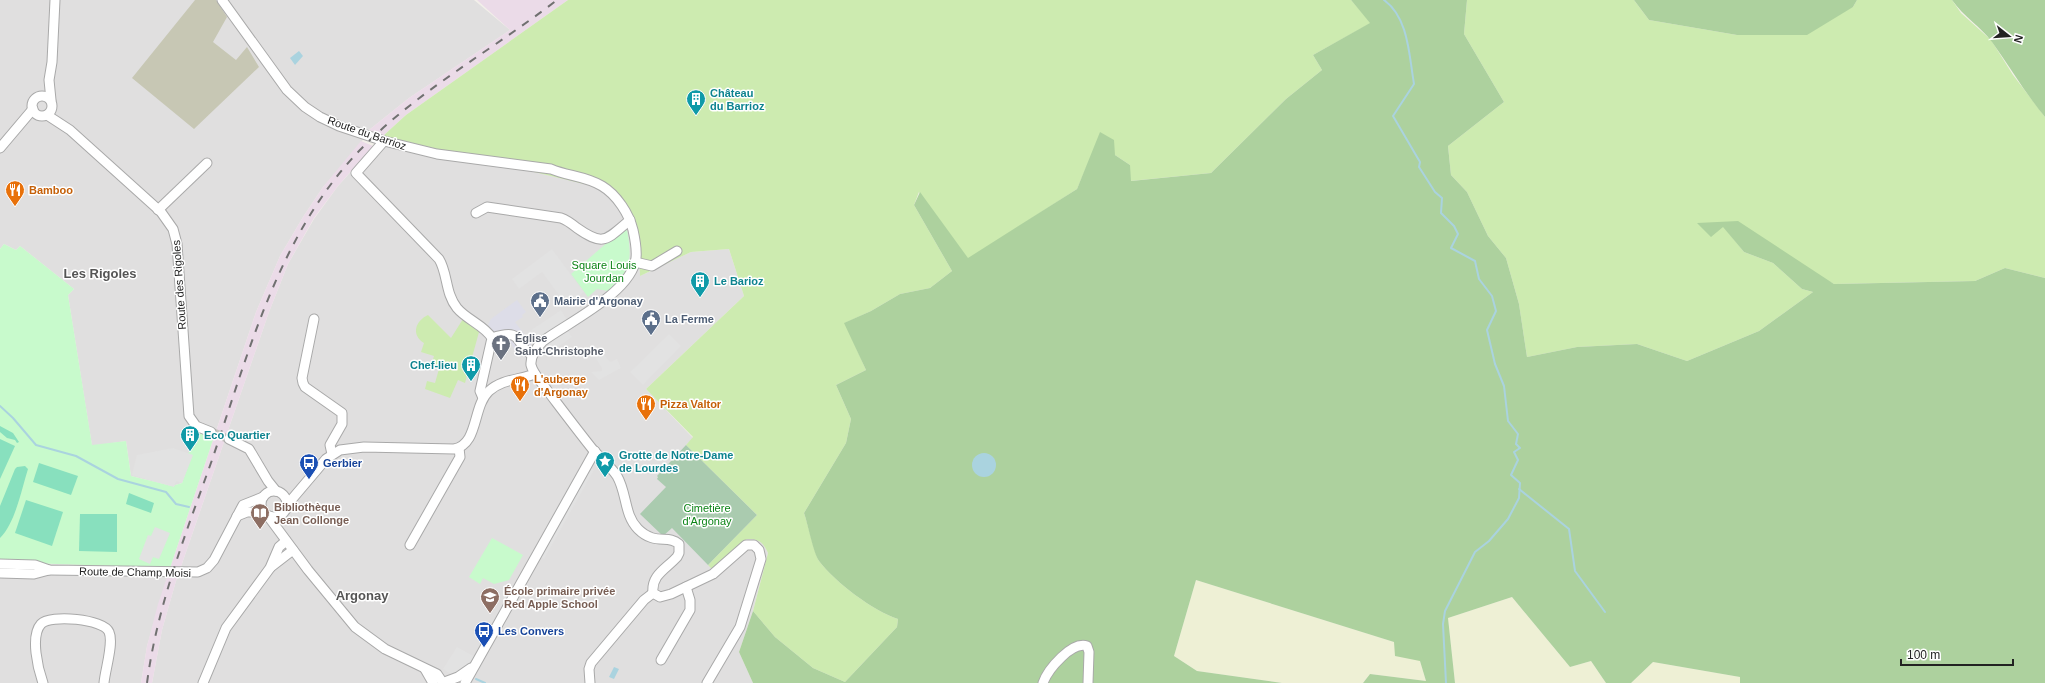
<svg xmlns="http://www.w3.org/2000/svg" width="2045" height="683" font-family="Helvetica,sans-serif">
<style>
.residential{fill:#e0dfdf}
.industrial{fill:#ebdbe8}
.construction{fill:#c7c7b4}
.farmland{fill:#eef0d5}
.grass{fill:#cdebb0}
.forest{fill:#add19e}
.cemetery{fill:#aacbaf}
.park{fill:#c8facc}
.pitch{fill:#88e0be}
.parking{fill:#e2e2e2}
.plaza{fill:#dddde8}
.water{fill:#aad3df}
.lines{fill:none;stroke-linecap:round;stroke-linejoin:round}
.stream{stroke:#aad3df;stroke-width:2}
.minor-tunnel{stroke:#c8c6c1;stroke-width:9;stroke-dasharray:9 4.5;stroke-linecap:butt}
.minor-casing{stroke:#a9a9a9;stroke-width:11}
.minor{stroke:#fff;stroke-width:9}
.rail{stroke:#707070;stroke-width:2;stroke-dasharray:8 8;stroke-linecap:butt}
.labels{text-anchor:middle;stroke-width:3;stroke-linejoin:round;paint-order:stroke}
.culture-label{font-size:11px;font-weight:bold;fill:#0d838f;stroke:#fff;text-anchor:start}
.street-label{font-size:11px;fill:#222;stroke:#fff}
.food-label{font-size:11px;font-weight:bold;fill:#c56008;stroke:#fff;text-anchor:start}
.park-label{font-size:11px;fill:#0c8416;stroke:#fff}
.service-label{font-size:11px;font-weight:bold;fill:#4e5e75;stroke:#fff;text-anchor:start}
.worship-label{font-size:11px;font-weight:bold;fill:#5b616d;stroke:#fff;text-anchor:start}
.transit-label{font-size:11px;font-weight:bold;fill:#164399;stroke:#fff;text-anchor:start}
.education-label{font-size:11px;font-weight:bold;fill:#785e54;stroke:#fff;text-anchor:start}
.quarter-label{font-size:13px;font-weight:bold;fill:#555;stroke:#fff}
</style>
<rect width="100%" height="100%" fill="#f2efe9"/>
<g class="residential">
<path d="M0,0H474L510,30L409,98L369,130L357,149L323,187L303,217L280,256L256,312L214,437L203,433L182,483L172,486L131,476L126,441L92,446L68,295L74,289L20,246L16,250L4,244L0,249Z"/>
<path d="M383,136L609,190L624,206L639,249L640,276L691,252L729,249L744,296L646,389L693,438L686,445L713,569L747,539H756L763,543L768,553L753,611L739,652L753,683H152L162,630L176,581L269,312L288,264L314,219L338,186Z"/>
<path d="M0,562L170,568L147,646L141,683H0Z"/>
</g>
<g class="industrial">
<path d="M477,0H568L406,115L383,136L369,130L409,98L510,30Z"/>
<path d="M361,141L373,146L338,186L314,218L288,264L269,312L176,581L162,630L152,683H141L147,646L158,604L256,312L280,256L303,217L323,187Z"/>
</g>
<path class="construction" d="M195,0H216L227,17L213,42L236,60L247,47L259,67L194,129L132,78Z"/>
<g class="farmland">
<path d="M1196,580L1394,642L1420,661L1426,681L1370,674L1363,683H1282L1197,671L1174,656Z"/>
<path d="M1512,597L1570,667L1591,661L1606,683H1455L1448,618Z"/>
<path d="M1653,662L1740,677V683H1631Z"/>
</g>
<g class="grass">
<path d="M568,0H1351L1371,23L1313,55L1322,70L1286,99L1211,173L1130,181V165L1115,155L1101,133L1077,189L968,259L919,192L914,205L952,271L930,288L900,294L871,311L845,323L866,370L836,385L851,419L846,443L804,513C808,524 814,552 819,561C835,582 873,611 898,619L897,627L845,682L813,668L775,637L753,611L768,553C763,542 759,539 747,539L713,570L708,565L757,515L686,445L693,437L646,389L744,296L729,249L691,252L640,276L639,249L635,231L609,190L383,136L406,115Z"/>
<path d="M1467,0H1634L1649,20L1737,35L1853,7L1857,0H1952L1961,13L1991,40L2013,75L2045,117V278L2005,268L1975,281L1834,284L1723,226L1744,252L1773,263L1802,289L1813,292L1759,331L1687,361L1637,344L1577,347L1527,357L1519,304L1506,258L1488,236L1467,192L1451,175L1448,146L1504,102L1464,34Z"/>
<path d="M428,315L451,338L463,319L479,332L465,383L458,380L450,398L425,389L427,381L435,383L439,369L431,366L434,356L421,352L424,343C411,335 415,321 428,315Z"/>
</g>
<g class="forest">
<path d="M1351,0H1467L1464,34L1504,102L1448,146L1451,175L1467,192L1488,236L1506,258L1519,304L1527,357L1577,347L1637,344L1687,361L1759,331L1813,292L1802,289L1773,263L1744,252L1723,227L1711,237L1697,223L1738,221L1834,284L1975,281L2005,268L2045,278V683H1740V677L1653,662L1631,683H1606L1591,661L1570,667L1512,597L1448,618L1455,683H1363L1370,674L1426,681L1420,661L1395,656L1394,642L1196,580L1174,656L1197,671L1282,683H753L739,652L753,611L775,637L813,668L845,682L897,627L898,619C873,611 835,582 819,561C813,552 808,524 804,513L846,443L851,419L836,385L866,370L844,323L871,311L900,294L930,288L952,271L914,205L920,192L968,258L1077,189L1100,132L1114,140L1115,155L1130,165L1131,181L1211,173L1286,99L1322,70L1313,55L1370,23Z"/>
<path d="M1634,0H1857L1853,7L1807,35H1737L1649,20Z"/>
<path d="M1952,0H2045V117C2025,93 2010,67 1992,42C1981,27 1964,17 1952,0Z"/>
</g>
<path class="cemetery" d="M686,445L757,515L708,565L672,528L663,536L640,514L666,487L657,479L658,477L657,476Z"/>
<g class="park">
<path d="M627,230C632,255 632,276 608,291L597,289L588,297L571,274L617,234Z"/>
<path d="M4,244L16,250L20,246L74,289L68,295L92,445L126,441L131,476L172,486L182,483L192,456L188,454L197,434L203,433L214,437L170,568L0,562V249Z"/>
<path d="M492,538L523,555L509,580L494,584L483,578L480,584L469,577Z"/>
</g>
<g class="pitch">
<path d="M0,426L13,433L19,442L17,443L15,440L7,438L0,432Z"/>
<path d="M0,439L15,446L0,479Z"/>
<path d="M39,463L78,476L71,495L33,482Z"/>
<path d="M25,466L28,469C22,488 15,524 0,538V506L15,469L17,467Z"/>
<path d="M129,493L154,503L151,513L126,504Z"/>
<path d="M26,500L63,512L52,546L15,533Z"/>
<path d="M80,514H117V552L79,551Z"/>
</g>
<g class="parking">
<path d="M552,249L584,292L566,305L542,272L519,289L512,279Z"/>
<path d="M561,310L567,320V330L572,337L543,358L527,333Z"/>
<path d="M669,334L681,346L643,385L630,372Z"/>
<path d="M602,352L609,361L611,362L617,359L621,368L599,380L591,372L602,371V368L595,357Z"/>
<path d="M173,448L193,455L182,483L176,481L174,487L132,475L137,455Z"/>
<path d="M586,466L594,470L544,559L536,555Z"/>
<path d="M155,527L170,533L159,559L153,557L150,564L139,559L148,535L151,536Z"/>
<path d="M457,647L475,657L468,667L454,676L443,669Z"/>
</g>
<path class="plaza" d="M517,300L526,312L522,315L523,317L515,322L531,343V351L527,360L523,353L515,351L511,343H504L501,346L498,343V336L488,325L491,319Z"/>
<g class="water">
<path d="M299,51L303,56L295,65L290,58Z"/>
<circle cx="984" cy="465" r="12"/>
<path d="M614,667L619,669L614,679L609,677Z"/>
</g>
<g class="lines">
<g class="stream">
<path d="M1384,0C1409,18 1409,56 1414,84L1393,116L1420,162L1419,167L1435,192L1442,198L1441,213L1454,226L1458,234L1451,248L1475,261L1479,279L1492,296L1496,311L1487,330L1495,364L1504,386L1508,421L1518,434L1516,444L1520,448L1514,452L1518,460L1511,475L1520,483L1519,498L1508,519L1489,541L1475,552L1445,611L1443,624L1446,683"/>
<path d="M0,406L13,418L36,445L76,456L118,479L166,492L176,504L189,507"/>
<path d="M1519,489L1569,529L1575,571L1605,612"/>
<path d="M476,679L485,683"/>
</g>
<path class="minor-tunnel" d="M211,432L229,439"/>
<defs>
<g id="minor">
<path d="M222,0L287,90L305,107L320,117L339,126L384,141L437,154L551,169C567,176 586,176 602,186C617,195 629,214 633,230C635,239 637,249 636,258C632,292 569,322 543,341C537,347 530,355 531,365C533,374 542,383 547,390C563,411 578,431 594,451C602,459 611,467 617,476C627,493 624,515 638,529C655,546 668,534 679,544V553L677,557C666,569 651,575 653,593L660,597L671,594L713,574L746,545H754L759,550L761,559L740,627L707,683"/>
<circle cx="42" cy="106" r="10"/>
<path d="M51,100L49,80L52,62L55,0"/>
<path d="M47,115L70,130L161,212L173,229L177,244L189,416L196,426L211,432"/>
<path d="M384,141L356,173L439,259C448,274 445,293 457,308C467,320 484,325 492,338L480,391L483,398"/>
<path d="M0,148L33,109"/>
<path d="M158,210L207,163"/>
<path d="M476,213L487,207L561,218C567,220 572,224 577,228C604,247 606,240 630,220"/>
<path d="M635,262L652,266L677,251"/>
<path d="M314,319L302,378L303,383L305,387L342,413V424L330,445L332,454"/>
<path d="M492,338C525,327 514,345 532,355"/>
<path d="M229,439L249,449L268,481L276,491"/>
<circle cx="274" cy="504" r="13"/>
<path d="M287,505L326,459L340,450L364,447L454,449C479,444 472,407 489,391C502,379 519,380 535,374"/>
<path d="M237,516L247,512H263"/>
<path d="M268,516L308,570L355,627L385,649L437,674L443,683"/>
<path d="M410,545L460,457L459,448"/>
<path d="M0,564L35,565L49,570L198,572L207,568L214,560L243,505L263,497"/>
<path d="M271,567L293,550"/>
<path d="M0,573L34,574L49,570"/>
<path d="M661,660L690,610V600L686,587"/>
<path d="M425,669L433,683"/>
<path d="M43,683C38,669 30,636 41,624C50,614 104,619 109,632C114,643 105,670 104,683"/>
<path d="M203,683L226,628L270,568L279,547L286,541"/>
<path d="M442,683L458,677L471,668"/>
<path d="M465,683L595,451"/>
<path d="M590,683L589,669L591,663L644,600L653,593"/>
<path d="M1043,683C1048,669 1072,641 1087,646L1089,652L1088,683"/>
</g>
</defs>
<use href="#minor" class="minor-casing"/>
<use href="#minor" class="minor"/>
<path class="rail" d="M147,683C157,606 186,533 212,460C249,352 278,236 359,151C417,91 491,51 557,0"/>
</g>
<defs>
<symbol id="building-pin" viewBox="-11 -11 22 30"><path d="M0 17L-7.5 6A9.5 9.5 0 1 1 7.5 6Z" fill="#0f9aa8" stroke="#fff"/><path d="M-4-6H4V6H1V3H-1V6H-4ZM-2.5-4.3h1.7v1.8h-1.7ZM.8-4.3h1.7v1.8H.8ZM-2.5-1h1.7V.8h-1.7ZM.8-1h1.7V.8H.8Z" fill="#fff"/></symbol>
<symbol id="restaurant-pin" viewBox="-11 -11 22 30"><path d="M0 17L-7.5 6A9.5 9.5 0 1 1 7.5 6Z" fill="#e8710a" stroke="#fff"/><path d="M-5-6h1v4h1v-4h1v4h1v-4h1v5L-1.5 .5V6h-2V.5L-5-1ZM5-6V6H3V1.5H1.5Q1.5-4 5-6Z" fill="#fff"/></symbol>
<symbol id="civic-pin" viewBox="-11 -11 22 30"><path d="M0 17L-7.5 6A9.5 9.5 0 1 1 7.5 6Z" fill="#5c6f8a" stroke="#fff"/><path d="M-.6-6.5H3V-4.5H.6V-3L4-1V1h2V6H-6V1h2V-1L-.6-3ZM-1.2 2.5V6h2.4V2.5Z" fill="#fff"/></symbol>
<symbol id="church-pin" viewBox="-11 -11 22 30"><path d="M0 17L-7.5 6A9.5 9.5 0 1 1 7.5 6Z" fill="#6b7280" stroke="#fff"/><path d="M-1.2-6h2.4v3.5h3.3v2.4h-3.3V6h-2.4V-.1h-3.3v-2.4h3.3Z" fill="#fff"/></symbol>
<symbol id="sight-pin" viewBox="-11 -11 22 30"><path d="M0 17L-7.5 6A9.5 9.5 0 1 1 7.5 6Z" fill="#0f9aa8" stroke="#fff"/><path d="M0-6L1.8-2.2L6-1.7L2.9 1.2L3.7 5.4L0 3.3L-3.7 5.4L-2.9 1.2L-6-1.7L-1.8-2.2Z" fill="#fff"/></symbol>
<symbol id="bus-pin" viewBox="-11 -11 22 30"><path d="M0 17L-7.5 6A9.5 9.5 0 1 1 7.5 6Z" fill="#1a4fb4" stroke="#fff"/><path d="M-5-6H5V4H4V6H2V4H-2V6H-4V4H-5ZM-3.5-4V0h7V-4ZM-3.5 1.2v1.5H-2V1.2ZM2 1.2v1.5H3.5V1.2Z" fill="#fff"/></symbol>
<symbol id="library-pin" viewBox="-11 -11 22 30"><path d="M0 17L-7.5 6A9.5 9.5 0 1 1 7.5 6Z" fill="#8d6e63" stroke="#fff"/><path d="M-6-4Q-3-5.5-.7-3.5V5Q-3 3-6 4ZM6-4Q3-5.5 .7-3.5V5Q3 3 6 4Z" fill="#fff"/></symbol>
<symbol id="school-pin" viewBox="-11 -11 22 30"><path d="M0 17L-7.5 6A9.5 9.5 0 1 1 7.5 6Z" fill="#8d6e63" stroke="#fff"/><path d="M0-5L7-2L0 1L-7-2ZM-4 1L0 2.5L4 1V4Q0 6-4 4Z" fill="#fff"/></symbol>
</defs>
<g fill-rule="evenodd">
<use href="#building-pin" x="685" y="88" width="22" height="30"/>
<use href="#restaurant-pin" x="4" y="179" width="22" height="30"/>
<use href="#building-pin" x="689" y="270" width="22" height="30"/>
<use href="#civic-pin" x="529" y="290" width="22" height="30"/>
<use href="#civic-pin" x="640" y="308" width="22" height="30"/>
<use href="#church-pin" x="490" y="333" width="22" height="30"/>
<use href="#building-pin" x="460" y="354" width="22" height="30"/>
<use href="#restaurant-pin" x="509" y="374" width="22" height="30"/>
<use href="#restaurant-pin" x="635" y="393" width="22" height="30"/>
<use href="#building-pin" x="179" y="424" width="22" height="30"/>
<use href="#sight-pin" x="594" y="450" width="22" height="30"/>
<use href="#bus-pin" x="298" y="452" width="22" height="30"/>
<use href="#library-pin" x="249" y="502" width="22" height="30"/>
<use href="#school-pin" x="479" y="586" width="22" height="30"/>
<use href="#bus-pin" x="473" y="620" width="22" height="30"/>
</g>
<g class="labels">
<g class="culture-label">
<text x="710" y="97">Château<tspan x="710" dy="13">du Barrioz</tspan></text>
<text x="714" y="285">Le Barioz</text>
<text x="457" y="369" text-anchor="end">Chef-lieu</text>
<text x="204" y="439">Eco Quartier</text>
<text x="619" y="459">Grotte de Notre-Dame<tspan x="619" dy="13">de Lourdes</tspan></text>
</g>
<g class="street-label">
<text transform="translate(367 133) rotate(19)" y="4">Route du Barrioz</text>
<text transform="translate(179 285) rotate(-94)" y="4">Route des Rigoles</text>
<text transform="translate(135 572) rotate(1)" y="4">Route de Champ Moisi</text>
</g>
<g class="food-label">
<text x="29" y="194">Bamboo</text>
<text x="534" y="383">L'auberge<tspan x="534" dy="13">d'Argonay</tspan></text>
<text x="660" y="408">Pizza Valtor</text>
</g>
<g class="park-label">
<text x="604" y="269">Square Louis<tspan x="604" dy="13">Jourdan</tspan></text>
<text x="707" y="512">Cimetière<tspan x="707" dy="13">d'Argonay</tspan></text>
</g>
<g class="service-label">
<text x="554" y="305">Mairie d'Argonay</text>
<text x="665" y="323">La Ferme</text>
</g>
<g class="worship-label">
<text x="515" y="342">Église<tspan x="515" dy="13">Saint-Christophe</tspan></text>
</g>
<g class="transit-label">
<text x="323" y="467">Gerbier</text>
<text x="498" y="635">Les Convers</text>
</g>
<g class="education-label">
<text x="274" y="511">Bibliothèque<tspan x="274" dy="13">Jean Collonge</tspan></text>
<text x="504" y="595">École primaire privée<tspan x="504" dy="13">Red Apple School</tspan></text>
</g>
<g class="quarter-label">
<text x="100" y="278">Les Rigoles</text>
<text x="362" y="600">Argonay</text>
</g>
</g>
<g transform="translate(2009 36) rotate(107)" stroke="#ffffff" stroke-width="3" paint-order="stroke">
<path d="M0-3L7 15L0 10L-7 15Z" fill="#222222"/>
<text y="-6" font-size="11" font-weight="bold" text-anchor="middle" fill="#222222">N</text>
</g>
<path d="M1901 659v6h112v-6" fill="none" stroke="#222222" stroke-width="2"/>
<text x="1907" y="659" font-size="12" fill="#222222" stroke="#ffffff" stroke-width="3" paint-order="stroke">100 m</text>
</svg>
